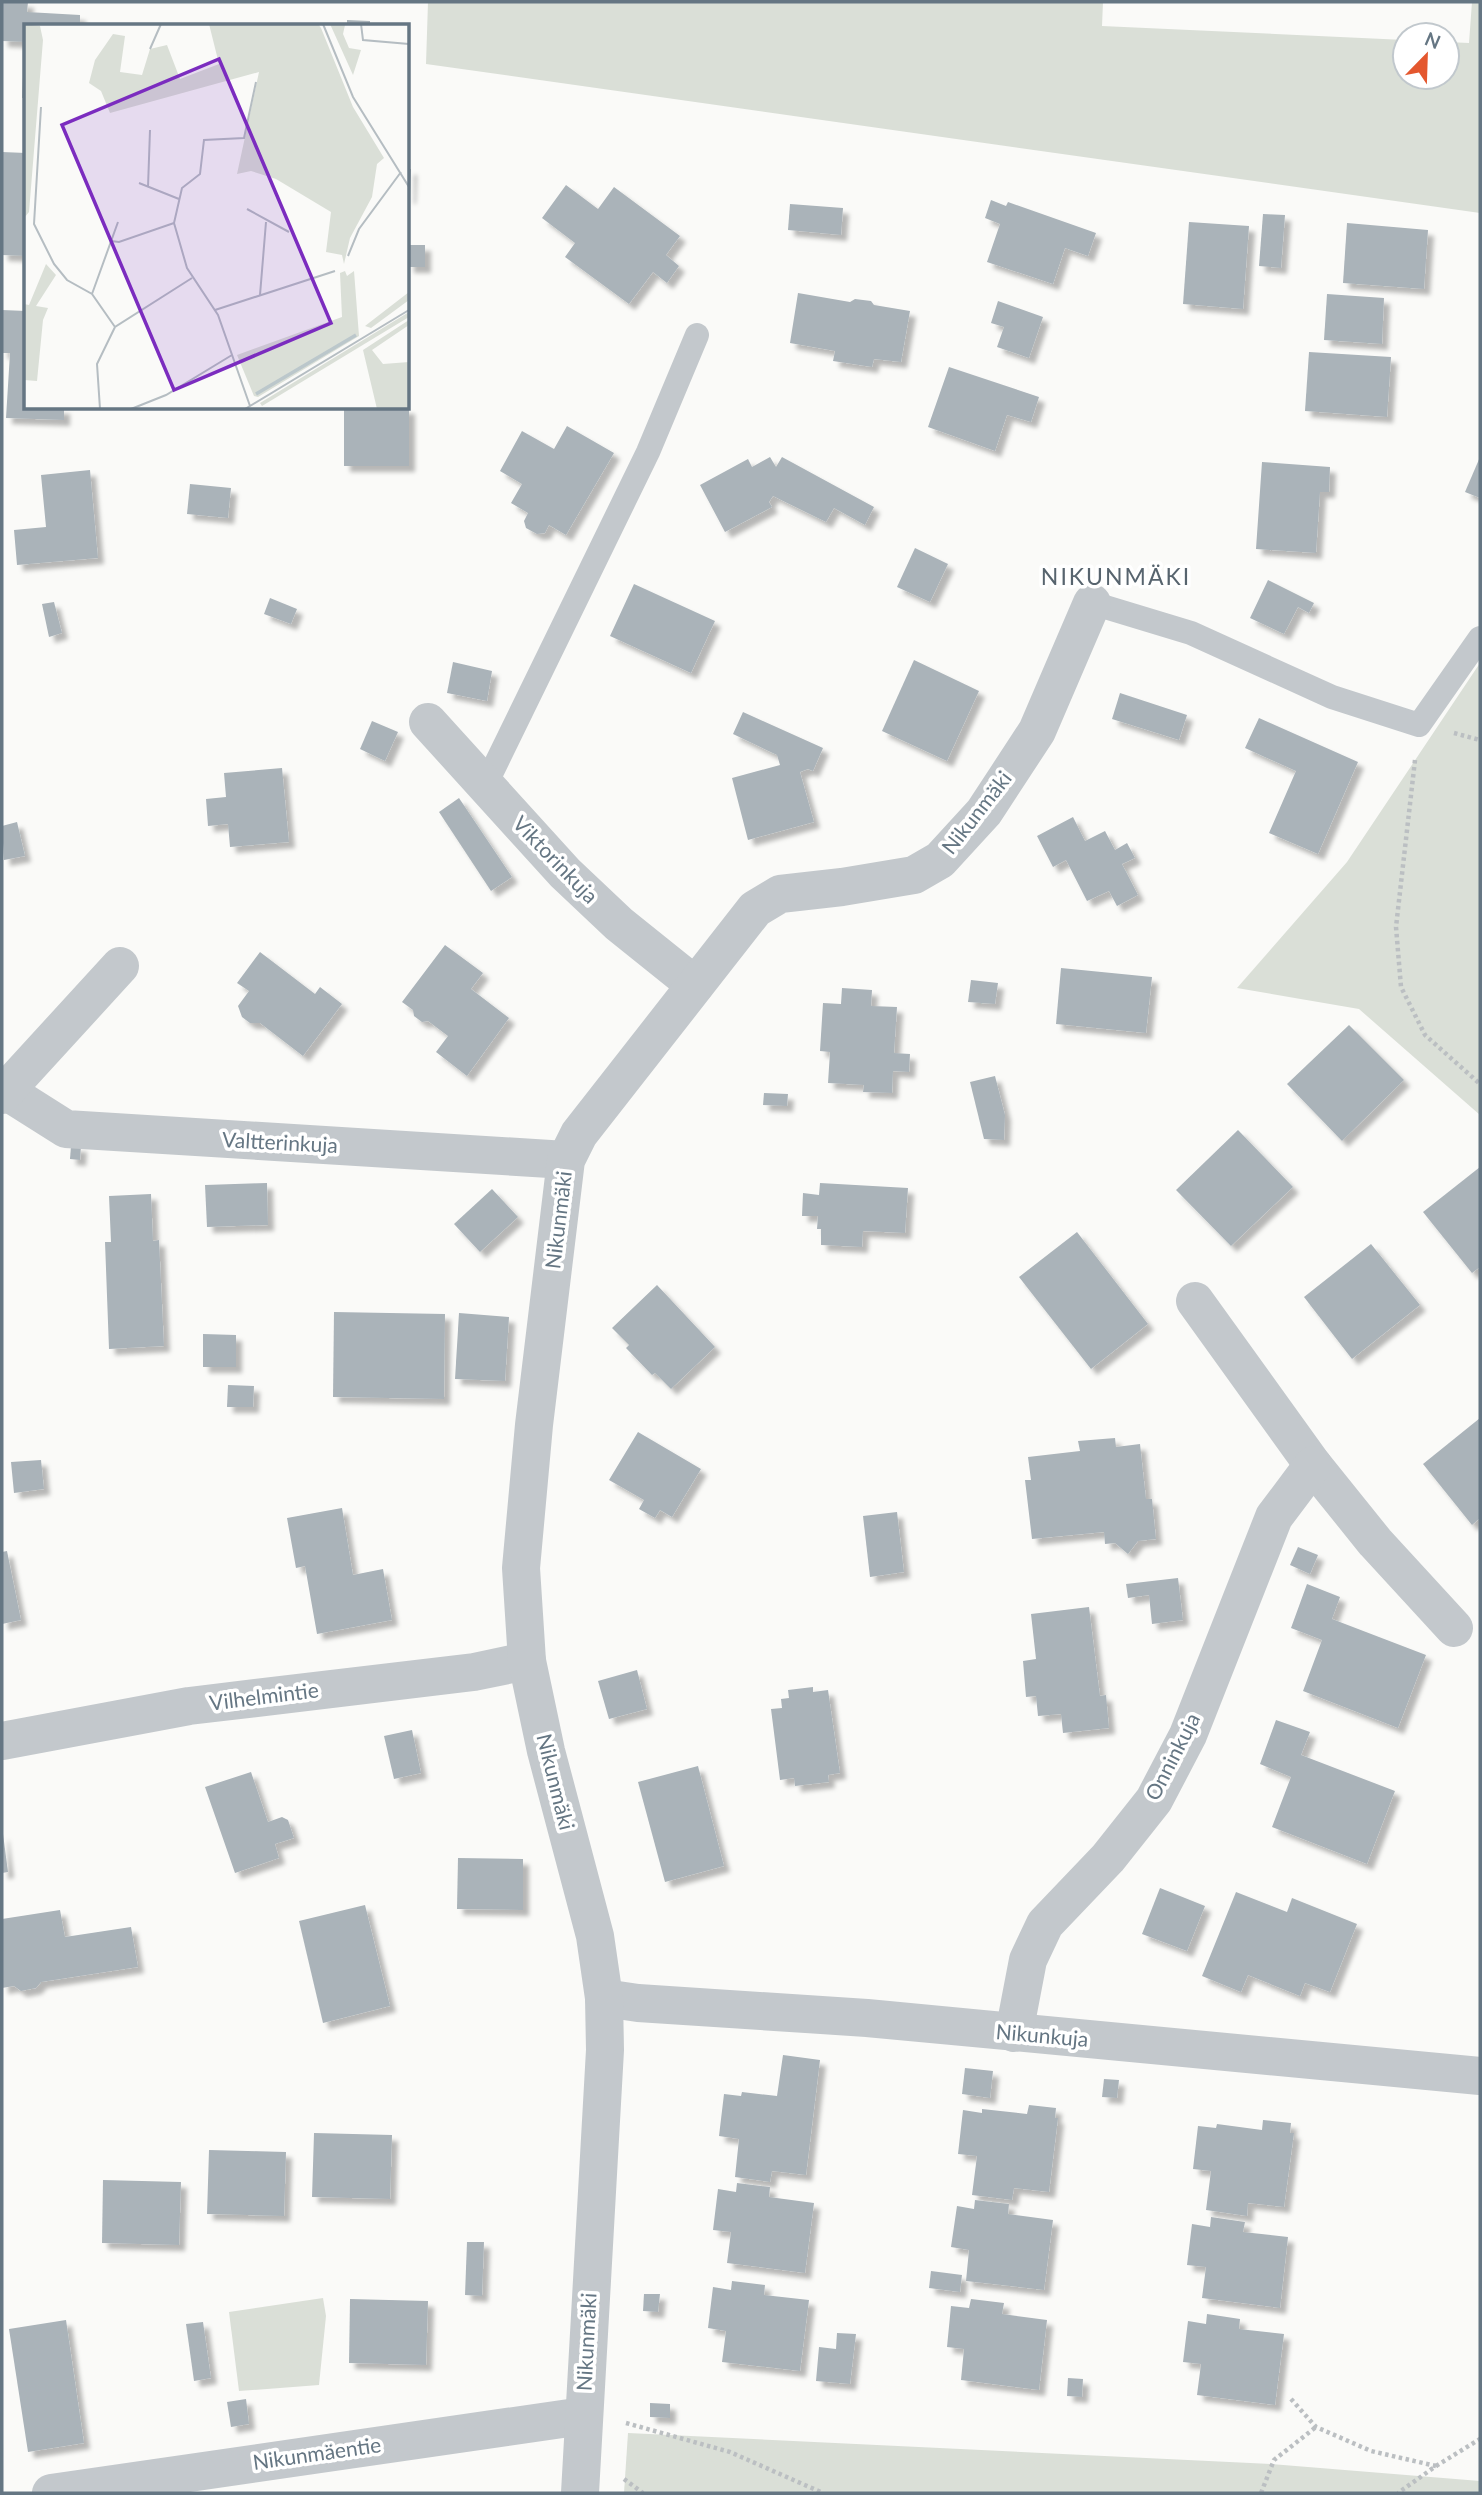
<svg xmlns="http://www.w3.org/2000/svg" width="1482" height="2495" font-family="Lato,sans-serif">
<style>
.green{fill:#dadfd7}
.building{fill:#aab3b9;filter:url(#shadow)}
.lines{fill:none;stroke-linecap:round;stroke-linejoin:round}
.path{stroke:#bbbfc2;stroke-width:4.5;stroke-dasharray:3.5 3.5;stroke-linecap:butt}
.lane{stroke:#c3c8cc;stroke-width:24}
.street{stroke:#c3c8cc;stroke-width:38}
.labels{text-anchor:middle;stroke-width:7;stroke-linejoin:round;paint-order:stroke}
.street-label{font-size:21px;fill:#657683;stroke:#fff}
.neighbourhood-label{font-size:23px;letter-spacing:2px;fill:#57646e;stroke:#fff}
.inset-river{fill:none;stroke:#bbc7cb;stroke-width:3.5}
.inset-road{fill:none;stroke:#b5bdc2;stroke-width:2}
.view{fill:#7b2cbf;fill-opacity:0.15;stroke:#7b2cbf;stroke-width:3.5}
.inset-edge{fill:none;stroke:#657683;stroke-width:3.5}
</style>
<defs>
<filter id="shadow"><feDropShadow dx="6" dy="6" stdDeviation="2" flood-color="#0004"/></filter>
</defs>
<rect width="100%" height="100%" fill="#fafaf8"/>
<g class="green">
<path d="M428,2H1103L1102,26L1405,40V77H1447V42L1469,43L1472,2H1480V213L426,64Z"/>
<path d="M1480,663V1115L1359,1009L1237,988L1347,862Z"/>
<path d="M323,2298L326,2316L319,2385L239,2391L229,2312Z"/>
<path d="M628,2433L1271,2464L1480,2481V2493H624Z"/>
</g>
<g class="building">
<path d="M2,2H28L27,12L80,15V26H26V42L2,41Z"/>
<path d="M347,20L370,21V26H347Z"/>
<path d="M24,55H26V98H22Z"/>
<path d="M2,152L26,153V256L2,255Z"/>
<path d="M408,169H411L410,198H408Z"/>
<path d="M566,185L598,209L614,187L680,236L666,255L679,266L667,283L653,272L629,304L565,257L575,243L542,218Z"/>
<path d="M991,200L1006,206L1008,202L1096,233L1088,256L1065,248L1053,284L987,262L1000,224L985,218Z"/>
<path d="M790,204L843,208L841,235L788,230Z"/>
<path d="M1263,214L1285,215L1281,268L1259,266Z"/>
<path d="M1189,222L1249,226L1243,309L1183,304Z"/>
<path d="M1347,223L1428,230L1424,289L1343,283Z"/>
<rect x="408" y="245" width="17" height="22"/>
<path d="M798,293L850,302L855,299L871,301L874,305L910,311L901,362L874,359L872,367L833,361L835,351L790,343Z"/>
<path d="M1327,294L1384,298L1382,344L1324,340Z"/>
<path d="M998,301L1043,317L1029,358L997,347L1004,327L991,323Z"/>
<path d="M2,310L26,311V408H64V420L6,418L10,353H2Z"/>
<path d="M1309,352L1391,357L1387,417L1305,411Z"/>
<path d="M949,367L1039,397L1031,422L1007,415L995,451L928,427Z"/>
<rect x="344" y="408" width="65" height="58"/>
<path d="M567,426L614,453L566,535L549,525L545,533L537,534L526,528L524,521L528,513L511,503L522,484L500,471L522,431L554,449Z"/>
<path d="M770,457L776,467L782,457L874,507L865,525L834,508L826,522L773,496L769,502L772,507L725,532L700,485L748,459L752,467Z"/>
<path d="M1480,457V498L1465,492Z"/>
<path d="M1262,462L1330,467L1329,492H1320L1316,553L1256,549Z"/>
<path d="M90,470L98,558L17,565L14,530L46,527L41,475Z"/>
<path d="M190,484L231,488L228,518L187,514Z"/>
<path d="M915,548L948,564L930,602L897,587Z"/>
<path d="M1268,580L1314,603L1309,613L1298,607L1284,634L1250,618Z"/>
<path d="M634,584L715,621L691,673L610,636Z"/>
<path d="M270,598L297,609L291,624L264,614Z"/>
<path d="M54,602L62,633L49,637L42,604Z"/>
<path d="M914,660L979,691L947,761L882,731Z"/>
<path d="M453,662L492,671L487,701L447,693Z"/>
<path d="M1120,693L1187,715L1179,740L1112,719Z"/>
<path d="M743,712L823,748L813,771L808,769L800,772L814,822L748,840L732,778L780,765L777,755L733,734Z"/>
<path d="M1259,718L1358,762L1318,854L1269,833L1296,771L1245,748Z"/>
<path d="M372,721L398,732L385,761L360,749Z"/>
<path d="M282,768L289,842L230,847L228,824L208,826L206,799L226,797L224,773Z"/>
<path d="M459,798L512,877L491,891L439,812Z"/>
<path d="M1073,817L1085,841L1105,831L1115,850L1127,843L1135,858L1122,864L1138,895L1117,906L1109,891L1087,901L1066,860L1053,867L1037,836Z"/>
<path d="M17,822L25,856L4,860L2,826Z"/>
<path d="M445,945L483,973L471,989L509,1018L467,1076L436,1052L448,1036L428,1021L422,1022L414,1016L413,1010L402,1002Z"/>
<path d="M260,952L315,994L320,987L342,1004L303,1056L260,1023H250L242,1017L238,1006L249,991L237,983Z"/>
<path d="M1061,968L1152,977L1146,1033L1056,1024Z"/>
<path d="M971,980L998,983L995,1004L968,1002Z"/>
<path d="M842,988L872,990L871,1006L897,1007L894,1053L910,1054L909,1072L893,1071L892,1093L863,1092L864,1085L828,1083L830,1052L820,1051L823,1003L841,1004Z"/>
<path d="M1349,1025L1404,1080L1342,1141L1287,1084Z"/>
<path d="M995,1076L1005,1115L1004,1140L984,1139L970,1082Z"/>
<path d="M764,1093L788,1094L787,1106L763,1105Z"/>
<path d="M1238,1130L1293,1187L1231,1246L1176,1190Z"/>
<path d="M71,1146H81L80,1160L70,1159Z"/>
<path d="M1480,1167V1267L1472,1273L1423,1212Z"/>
<path d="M267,1183L268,1225L207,1227L205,1185Z"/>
<path d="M820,1183L908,1188L905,1233L863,1231L862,1247L821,1245V1229H817L818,1216H802L803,1193L819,1195Z"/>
<path d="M492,1189L518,1217L480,1252L454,1224Z"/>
<path d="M151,1194L153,1241L159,1240L164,1346L109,1349L105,1242H111L109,1196Z"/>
<path d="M1077,1232L1148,1324L1091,1369L1019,1277Z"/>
<path d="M1371,1244L1420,1305L1352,1359L1304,1297Z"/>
<path d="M657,1285L715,1347L671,1389L655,1373L652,1375L626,1348L629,1345L612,1328Z"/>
<path d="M334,1312L445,1314L444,1399L333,1397Z"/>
<path d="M459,1313L509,1317L505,1381L455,1379Z"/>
<path d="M203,1334L236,1335V1367H203Z"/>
<path d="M228,1385L254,1386L253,1407H227Z"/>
<path d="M1480,1418V1518L1472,1525L1423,1464Z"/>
<path d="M638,1432L701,1469L672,1517L660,1510L655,1518L639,1509L644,1500L609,1480Z"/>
<path d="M1115,1438L1116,1447L1140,1444L1146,1499H1152L1156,1539L1138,1541L1128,1554L1115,1543L1105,1544L1104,1532L1032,1539L1025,1480H1031L1028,1457L1080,1451L1078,1441Z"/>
<path d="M41,1460L44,1489L14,1493L11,1462Z"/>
<path d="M342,1508L353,1575L383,1569L392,1620L317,1634L305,1566L296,1568L287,1518Z"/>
<path d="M897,1512L904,1572L870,1577L863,1516Z"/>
<path d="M1298,1547L1318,1555L1310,1574L1290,1565Z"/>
<path d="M7,1551L21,1620L2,1624V1552Z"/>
<path d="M1178,1578L1183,1620L1152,1624L1149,1595L1128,1598L1126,1584Z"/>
<path d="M1307,1584L1340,1597L1332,1619L1426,1655L1398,1728L1303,1691L1322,1640L1291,1628Z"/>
<path d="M1089,1607L1100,1696L1106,1695L1109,1728L1063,1733L1061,1714L1038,1716L1036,1696L1026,1697L1023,1661L1036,1659L1031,1614Z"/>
<path d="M637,1670L647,1709L609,1719L598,1681Z"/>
<path d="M813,1687V1692L828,1690L840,1773L828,1775L829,1782L795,1786L794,1778L780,1780L771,1709L782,1708L781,1699L789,1698L788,1690Z"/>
<path d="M1276,1720L1310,1732L1301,1755L1395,1791L1367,1864L1272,1827L1291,1777L1260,1764Z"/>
<path d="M412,1730L421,1773L394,1779L384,1736Z"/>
<path d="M698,1766L724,1866L665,1882L638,1782Z"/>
<path d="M251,1772L268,1822L282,1817L288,1820L294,1838L275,1844L279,1858L235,1873L205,1787Z"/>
<path d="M3,1834L8,1872L2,1873V1835Z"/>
<path d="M458,1858L523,1859V1910L457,1909Z"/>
<path d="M1160,1888L1205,1906L1187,1951L1142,1934Z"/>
<path d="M1236,1892L1287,1912L1292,1898L1357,1924L1330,1992L1305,1983L1300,1996L1248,1975L1241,1992L1202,1976Z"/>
<path d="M365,1905L390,2006L323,2023L299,1921Z"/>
<path d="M60,1910L65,1937L131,1927L138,1967L41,1982L36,1988L21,1991L14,1986L2,1988V1919Z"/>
<path d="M783,2055L820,2060L806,2175L772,2171L770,2182L735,2177L739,2139L719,2136L724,2094L741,2096L742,2092L777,2096Z"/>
<path d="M965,2068L993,2071L990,2098L962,2094Z"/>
<path d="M1104,2079L1119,2080L1117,2098L1102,2097Z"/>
<path d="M1029,2105L1056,2108L1055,2118H1058L1049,2192L1014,2188L1012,2200L972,2195L977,2156L958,2154L963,2110L982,2113V2109L1027,2114Z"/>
<path d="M1263,2120L1291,2123L1290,2133H1294L1284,2207L1248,2203L1247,2216L1206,2210L1211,2171L1193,2169L1198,2126L1216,2128L1217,2124L1262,2130Z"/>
<path d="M314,2133L392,2135L390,2199L312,2197Z"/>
<path d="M209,2150L286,2152L284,2216L207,2214Z"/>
<path d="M103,2180L181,2182L179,2245L102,2243Z"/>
<path d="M737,2183L770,2187L769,2197L814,2203L805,2273L727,2263L731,2232L713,2230L718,2189L736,2192Z"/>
<path d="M975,2200L1009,2204L1008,2214L1053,2220L1044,2290L966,2281L969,2250L951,2247L957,2206L974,2209Z"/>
<path d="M1211,2217L1245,2222L1243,2232L1288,2237L1280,2308L1202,2298L1206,2267L1187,2265L1192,2224L1210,2227Z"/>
<path d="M467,2242H484L482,2296L465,2295Z"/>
<path d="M931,2271L962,2275L960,2292L929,2288Z"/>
<path d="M732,2281L765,2285L764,2295L809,2300L800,2371L722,2362L726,2331L708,2328L713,2287L731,2290Z"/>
<path d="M644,2294H660L658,2312L643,2311Z"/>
<path d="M350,2299L428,2301L426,2365L349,2363Z"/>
<path d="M971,2299L1004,2303L1002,2314L1047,2320L1039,2390L961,2380L964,2349L947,2347L951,2306L969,2308Z"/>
<path d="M1207,2314L1240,2319L1239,2329L1284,2334L1275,2405L1197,2395L1201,2364L1183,2362L1188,2321L1206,2324Z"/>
<path d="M66,2320L84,2443L28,2452L9,2329Z"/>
<path d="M203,2322L211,2378L194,2381L186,2324Z"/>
<path d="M837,2333L856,2334L850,2384L816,2381L819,2347L836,2349Z"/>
<path d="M1068,2378L1083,2379L1082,2397L1067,2396Z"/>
<path d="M246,2399L249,2424L231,2427L227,2402Z"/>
<path d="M650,2403L670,2404V2418L650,2417Z"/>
</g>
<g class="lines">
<g class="path">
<path d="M1454,733L1480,740"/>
<path d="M1415,760L1396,927L1401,987L1425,1035L1480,1084"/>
<path d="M1291,2399L1316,2427L1371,2451L1436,2466L1398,2493"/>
<path d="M626,2423L730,2452L823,2493"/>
<path d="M1436,2466L1480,2439"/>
<path d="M624,2479L643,2493"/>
<path d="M1261,2493L1274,2460L1316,2427"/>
</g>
<g class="lane">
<path d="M1092,603L1191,633L1332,697L1419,725L1480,638"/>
<path d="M485,786L648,452L697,335"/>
</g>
<g class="street">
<path d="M428,722L565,873L619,924L695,985"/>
<path d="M6,1091L66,1129L566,1160"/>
<path d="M2,1095L120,966"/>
<path d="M1195,1301L1313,1465L1375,1542L1454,1628"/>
<path d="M2,1741L189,1706L474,1672L527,1661"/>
<path d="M604,1998L638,2003L867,2018L1480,2076"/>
<path d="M1014,2033L1028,1960L1045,1924L1108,1858L1154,1800L1188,1735L1274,1517L1313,1465"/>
<path d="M51,2493L583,2416"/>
<path d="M580,2493L605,2050L604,1998L595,1936L546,1751L527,1661L521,1568L534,1425L566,1160L579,1134L755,909L780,894L842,887L914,875L940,860L984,812L1037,731L1092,603"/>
</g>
</g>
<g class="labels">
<g class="street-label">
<text transform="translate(977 813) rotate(-52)" y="7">Nikunmäki</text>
<text transform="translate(555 860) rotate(46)" y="7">Viktorinkuja</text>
<text transform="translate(280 1143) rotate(3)" y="7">Valtterinkuja</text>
<text transform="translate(559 1220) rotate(-83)" y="7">Nikunmäki</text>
<text transform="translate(264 1697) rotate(-7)" y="7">Vilhelmintie</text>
<text transform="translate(1173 1757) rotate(-63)" y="7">Onninkuja</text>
<text transform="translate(555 1782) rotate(76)" y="7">Nikunmäki</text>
<text transform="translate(1042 2036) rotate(5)" y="7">Nikunkuja</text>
<text transform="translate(587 2342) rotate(-87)" y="7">Nikunmäki</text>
<text transform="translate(317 2454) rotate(-8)" y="7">Nikunmäentie</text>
</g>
<g class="neighbourhood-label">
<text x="1116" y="585">NIKUNMÄKI</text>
</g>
</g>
<g transform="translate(24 24)">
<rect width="385" height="385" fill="#fafaf8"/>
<path d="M0,0L16,2L19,16L5,188L0,194ZM185,0H294L297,4L329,83L360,134L353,140L348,173L326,214L320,240L318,231L302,228L307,188L252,155L227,147L213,150L235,48L86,89L77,67L65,59L71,36L89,10L101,12L96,48L118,51L126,25L143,21L156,55L195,40ZM306,0H330L321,1L319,10L325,24L337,26L329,51ZM22,240L32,251L12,282L24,284L19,296L13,357L0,356V280L5,281ZM321,247L323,252L330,247L335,312L234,373L230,372L213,331L318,293L316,249ZM385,268V276L347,304L341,302ZM385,288V293L238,382L236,379ZM385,296V301L348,326L359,340L385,338V385H353L339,326Z" fill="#dadfd7"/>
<path class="inset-river" d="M232,370L332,311"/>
<path class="inset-road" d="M299,0L329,73L385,163M337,0L339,16L385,20M126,25L137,0M17,83L10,200L30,240L43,256L68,270L91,303M115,159L155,175M124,163L126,106M223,185L265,208M87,217L95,218L150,199M324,232L335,205L377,148M68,270L94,198M236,271L242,198M191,286L311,247M226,382L194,291L163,244L150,199L158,164L176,150L180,116L220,114L232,58M76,385L73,340L91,303L168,254M107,385L142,371L208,331M221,385L385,286"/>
<path class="view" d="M195,35L307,299L150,366L38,101Z"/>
<rect width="385" height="385" class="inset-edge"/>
</g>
<rect width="1482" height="2495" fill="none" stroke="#657683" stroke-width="7"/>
<g transform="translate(1426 56) rotate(23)"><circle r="33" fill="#ffffff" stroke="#c1c8cd" stroke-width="2"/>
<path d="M0-5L12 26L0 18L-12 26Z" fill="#e4572e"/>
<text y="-10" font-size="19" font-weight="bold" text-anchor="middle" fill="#657683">N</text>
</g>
</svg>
